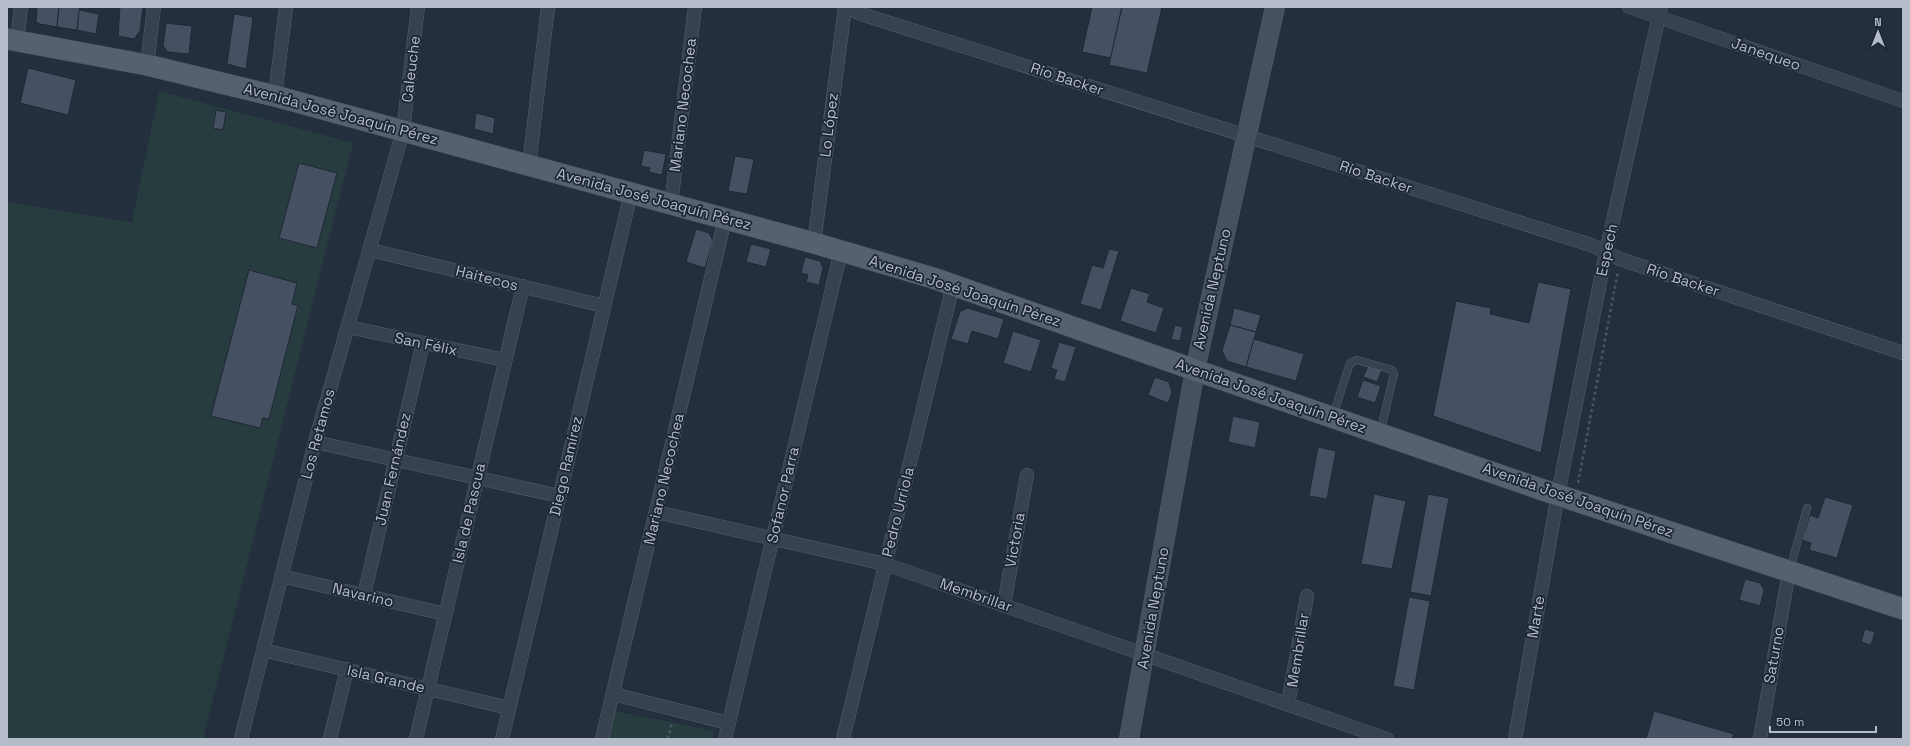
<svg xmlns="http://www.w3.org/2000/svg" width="1910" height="746" font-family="'Space Grotesk',sans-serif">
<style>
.green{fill:#263c3f}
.building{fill:#455162;stroke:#1f2835}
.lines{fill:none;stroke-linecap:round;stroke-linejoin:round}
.lane-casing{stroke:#565f6c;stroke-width:8}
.street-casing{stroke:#565f6c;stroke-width:14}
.secondary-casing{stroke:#565f6c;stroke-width:20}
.primary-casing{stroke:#414a57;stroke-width:22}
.path{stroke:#44595c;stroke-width:2.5;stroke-dasharray:3 3;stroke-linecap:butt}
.lane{stroke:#38414e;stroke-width:7}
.street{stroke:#38414e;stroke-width:13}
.secondary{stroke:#465061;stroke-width:19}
.primary{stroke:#56606e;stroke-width:21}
.labels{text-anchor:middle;stroke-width:3.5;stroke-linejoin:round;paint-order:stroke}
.street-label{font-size:15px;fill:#b4bcc9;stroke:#1d2633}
</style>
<rect width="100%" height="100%" fill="#242f3e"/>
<g class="green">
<path d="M159,91L353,143L203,739H7V202L132,222Z"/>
<path d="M615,711L714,731L713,739H609Z"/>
</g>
<g class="building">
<path d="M37,7H59L57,27L40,24L36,22Z"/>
<path d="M59,7H80L77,30L57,27Z"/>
<path d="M120,7H143L140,31L134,39L118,36Z"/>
<path d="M1092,7H1122L1111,58L1082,52Z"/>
<path d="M1122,7H1162L1147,73L1109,65Z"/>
<path d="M79,10L99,14L96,34L77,30Z"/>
<path d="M234,14L253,17L246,69L227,64Z"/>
<path d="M166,23L192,26L189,54L168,52L163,46Z"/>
<path d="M28,68L76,80L68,115L20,103Z"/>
<path d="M216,110L226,112L223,130L213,128Z"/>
<path d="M476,113L495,118L493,134L474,129Z"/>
<path d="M644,150L666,154L662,175L649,172L650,168L641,166Z"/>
<path d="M735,156L754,159L747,194L728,191Z"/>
<path d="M299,163L337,173L317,248L279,238Z"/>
<path d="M696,229L709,233L713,241L705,268L686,262Z"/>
<path d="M751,244L771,249L766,267L746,262Z"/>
<path d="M1109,249L1119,251L1101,310L1080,304L1092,265L1103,268Z"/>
<path d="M805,257L820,261L823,268L819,285L806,282L808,275L801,273Z"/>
<path d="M249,270L297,283L292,304L298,305L269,419L263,418L260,428L211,416Z"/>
<path d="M1538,282L1571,289L1541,453L1433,416L1456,301L1491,308L1490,314L1529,323Z"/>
<path d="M1131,288L1150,294L1147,302L1164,308L1156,333L1120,321Z"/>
<path d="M967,308L1004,319L998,339L972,331L968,344L951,339L960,312Z"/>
<path d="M1234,308L1261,315L1256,332L1230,325Z"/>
<path d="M1175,325L1183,327L1180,341L1171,339Z"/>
<path d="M1230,325L1256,332L1246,367L1227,361L1222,351Z"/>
<path d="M1013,331L1041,340L1031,372L1003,363Z"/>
<path d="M1254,339L1304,354L1296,381L1246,367Z"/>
<path d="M1059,342L1076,347L1065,382L1054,379L1057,370L1051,368Z"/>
<path d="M1368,366L1382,370L1377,382L1363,377Z"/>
<path d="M1155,377L1169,382L1172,393L1168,403L1148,395Z"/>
<path d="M1363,380L1381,386L1375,403L1357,397Z"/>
<path d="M1233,416L1260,422L1255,448L1228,442Z"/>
<path d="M1318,447L1336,451L1327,499L1309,496Z"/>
<path d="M1374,494L1406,501L1392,569L1361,564Z"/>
<path d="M1428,494L1449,498L1431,596L1410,592Z"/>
<path d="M1825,497L1853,505L1837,558L1809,550L1811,543L1802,540L1810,515L1818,518Z"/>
<path d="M1745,579L1760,583L1764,590L1760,606L1739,600Z"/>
<path d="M1409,597L1430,601L1414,690L1393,686Z"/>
<path d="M1865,629L1875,632L1871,645L1861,642Z"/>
<path d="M1654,711L1734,734L1732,739H1646Z"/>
</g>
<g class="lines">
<defs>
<g id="lane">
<path d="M1333,416L1350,363L1357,360L1392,370L1394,374L1380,433"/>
<path d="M1790,569L1807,508"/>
</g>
<g id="street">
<path d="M847,7L861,14L1591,245L1620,259L1903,353"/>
<path d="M1629,7L1903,101"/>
<path d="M17,41L21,7"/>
<path d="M147,65L154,7"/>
<path d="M275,96L286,7"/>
<path d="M529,165L548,7"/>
<path d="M671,204L695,7"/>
<path d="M814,243L845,7"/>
<path d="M370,250L604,306"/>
<path d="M348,327L505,360"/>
<path d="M315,442L559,496"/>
<path d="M656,512L885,564L1387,739"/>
<path d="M281,576L445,614"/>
<path d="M364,595L423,343"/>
<path d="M1004,605L1027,475"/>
<path d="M263,650L509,708"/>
<path d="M613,694L728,723"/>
<path d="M1288,704L1307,596"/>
<path d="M241,739L315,442L403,131L418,7"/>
<path d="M330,739L347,669"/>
<path d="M416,739L523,286"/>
<path d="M502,739L631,193"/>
<path d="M602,739L725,219"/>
<path d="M725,739L841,251"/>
<path d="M843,739L953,285"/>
<path d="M1515,739L1558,494L1606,252L1661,7"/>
<path d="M1760,739L1789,571"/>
</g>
<path id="secondary" d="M1129,739L1195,370L1275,7"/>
<path id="primary" d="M7,39L147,65L275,96L814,243L933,278L1195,370L1540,489L1903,609"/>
</defs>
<use href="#lane" class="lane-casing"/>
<use href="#street" class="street-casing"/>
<use href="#secondary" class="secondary-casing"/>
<use href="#primary" class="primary-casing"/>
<g class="path">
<path d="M1578,483L1618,271"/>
<path d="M668,739L672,722"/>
</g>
<use href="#lane" class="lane"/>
<use href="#street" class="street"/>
<use href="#secondary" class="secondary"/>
<use href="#primary" class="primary"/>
</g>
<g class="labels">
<g class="street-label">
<text transform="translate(1766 54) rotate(19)" y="5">Janequeo</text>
<text transform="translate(411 69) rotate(-83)" y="5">Caleuche</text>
<text transform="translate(1067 79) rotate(18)" y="5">Río Backer</text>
<text transform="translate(683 105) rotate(-83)" y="5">Mariano Necochea</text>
<text transform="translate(341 114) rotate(15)" y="5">Avenida José Joaquín Pérez</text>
<text transform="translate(829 125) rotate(-83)" y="5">Lo López</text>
<text transform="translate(1376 177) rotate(18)" y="5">Río Backer</text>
<text transform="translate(654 199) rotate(15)" y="5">Avenida José Joaquín Pérez</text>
<text transform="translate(1607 250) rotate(-78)" y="5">Espech</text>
<text transform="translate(487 278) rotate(14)" y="5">Haitecos</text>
<text transform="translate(1683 280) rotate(18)" y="5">Río Backer</text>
<text transform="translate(1212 289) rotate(-77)" y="5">Avenida Neptuno</text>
<text transform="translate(965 291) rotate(18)" y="5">Avenida José Joaquín Pérez</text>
<text transform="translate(426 344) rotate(12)" y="5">San Félix</text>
<text transform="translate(1271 396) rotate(19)" y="5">Avenida José Joaquín Pérez</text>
<text transform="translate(318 434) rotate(-75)" y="5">Los Retamos</text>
<text transform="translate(566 466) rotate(-77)" y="5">Diego Ramírez</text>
<text transform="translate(393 469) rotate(-77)" y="5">Juan Fernández</text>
<text transform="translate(664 479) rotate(-77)" y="5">Mariano Necochea</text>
<text transform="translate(783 495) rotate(-77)" y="5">Sofanor Parra</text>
<text transform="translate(1578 500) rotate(19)" y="5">Avenida José Joaquín Pérez</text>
<text transform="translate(898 512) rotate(-76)" y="5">Pedro Urriola</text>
<text transform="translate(469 513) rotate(-77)" y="5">Isla de Pascua</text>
<text transform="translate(1015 540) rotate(-80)" y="5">Victoria</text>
<text transform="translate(363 595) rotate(13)" y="5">Navarino</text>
<text transform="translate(976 595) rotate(19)" y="5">Membrillar</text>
<text transform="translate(1153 608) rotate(-80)" y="5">Avenida Neptuno</text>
<text transform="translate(1536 617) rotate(-80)" y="5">Marte</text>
<text transform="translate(1298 650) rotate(-81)" y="5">Membrillar</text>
<text transform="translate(1774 655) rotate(-80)" y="5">Saturno</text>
<text transform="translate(386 679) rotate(13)" y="5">Isla Grande</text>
</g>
</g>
<rect width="1910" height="746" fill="none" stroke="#b4bcc9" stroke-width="16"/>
<g transform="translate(1878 32)" stroke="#1d2633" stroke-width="3" paint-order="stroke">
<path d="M0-3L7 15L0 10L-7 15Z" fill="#b4bcc9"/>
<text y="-6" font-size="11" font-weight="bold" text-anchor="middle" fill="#b4bcc9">N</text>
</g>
<path d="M1770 726v6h106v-6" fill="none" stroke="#b4bcc9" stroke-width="2"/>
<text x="1776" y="726" font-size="12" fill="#b4bcc9" stroke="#1d2633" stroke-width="3" paint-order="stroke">50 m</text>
</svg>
